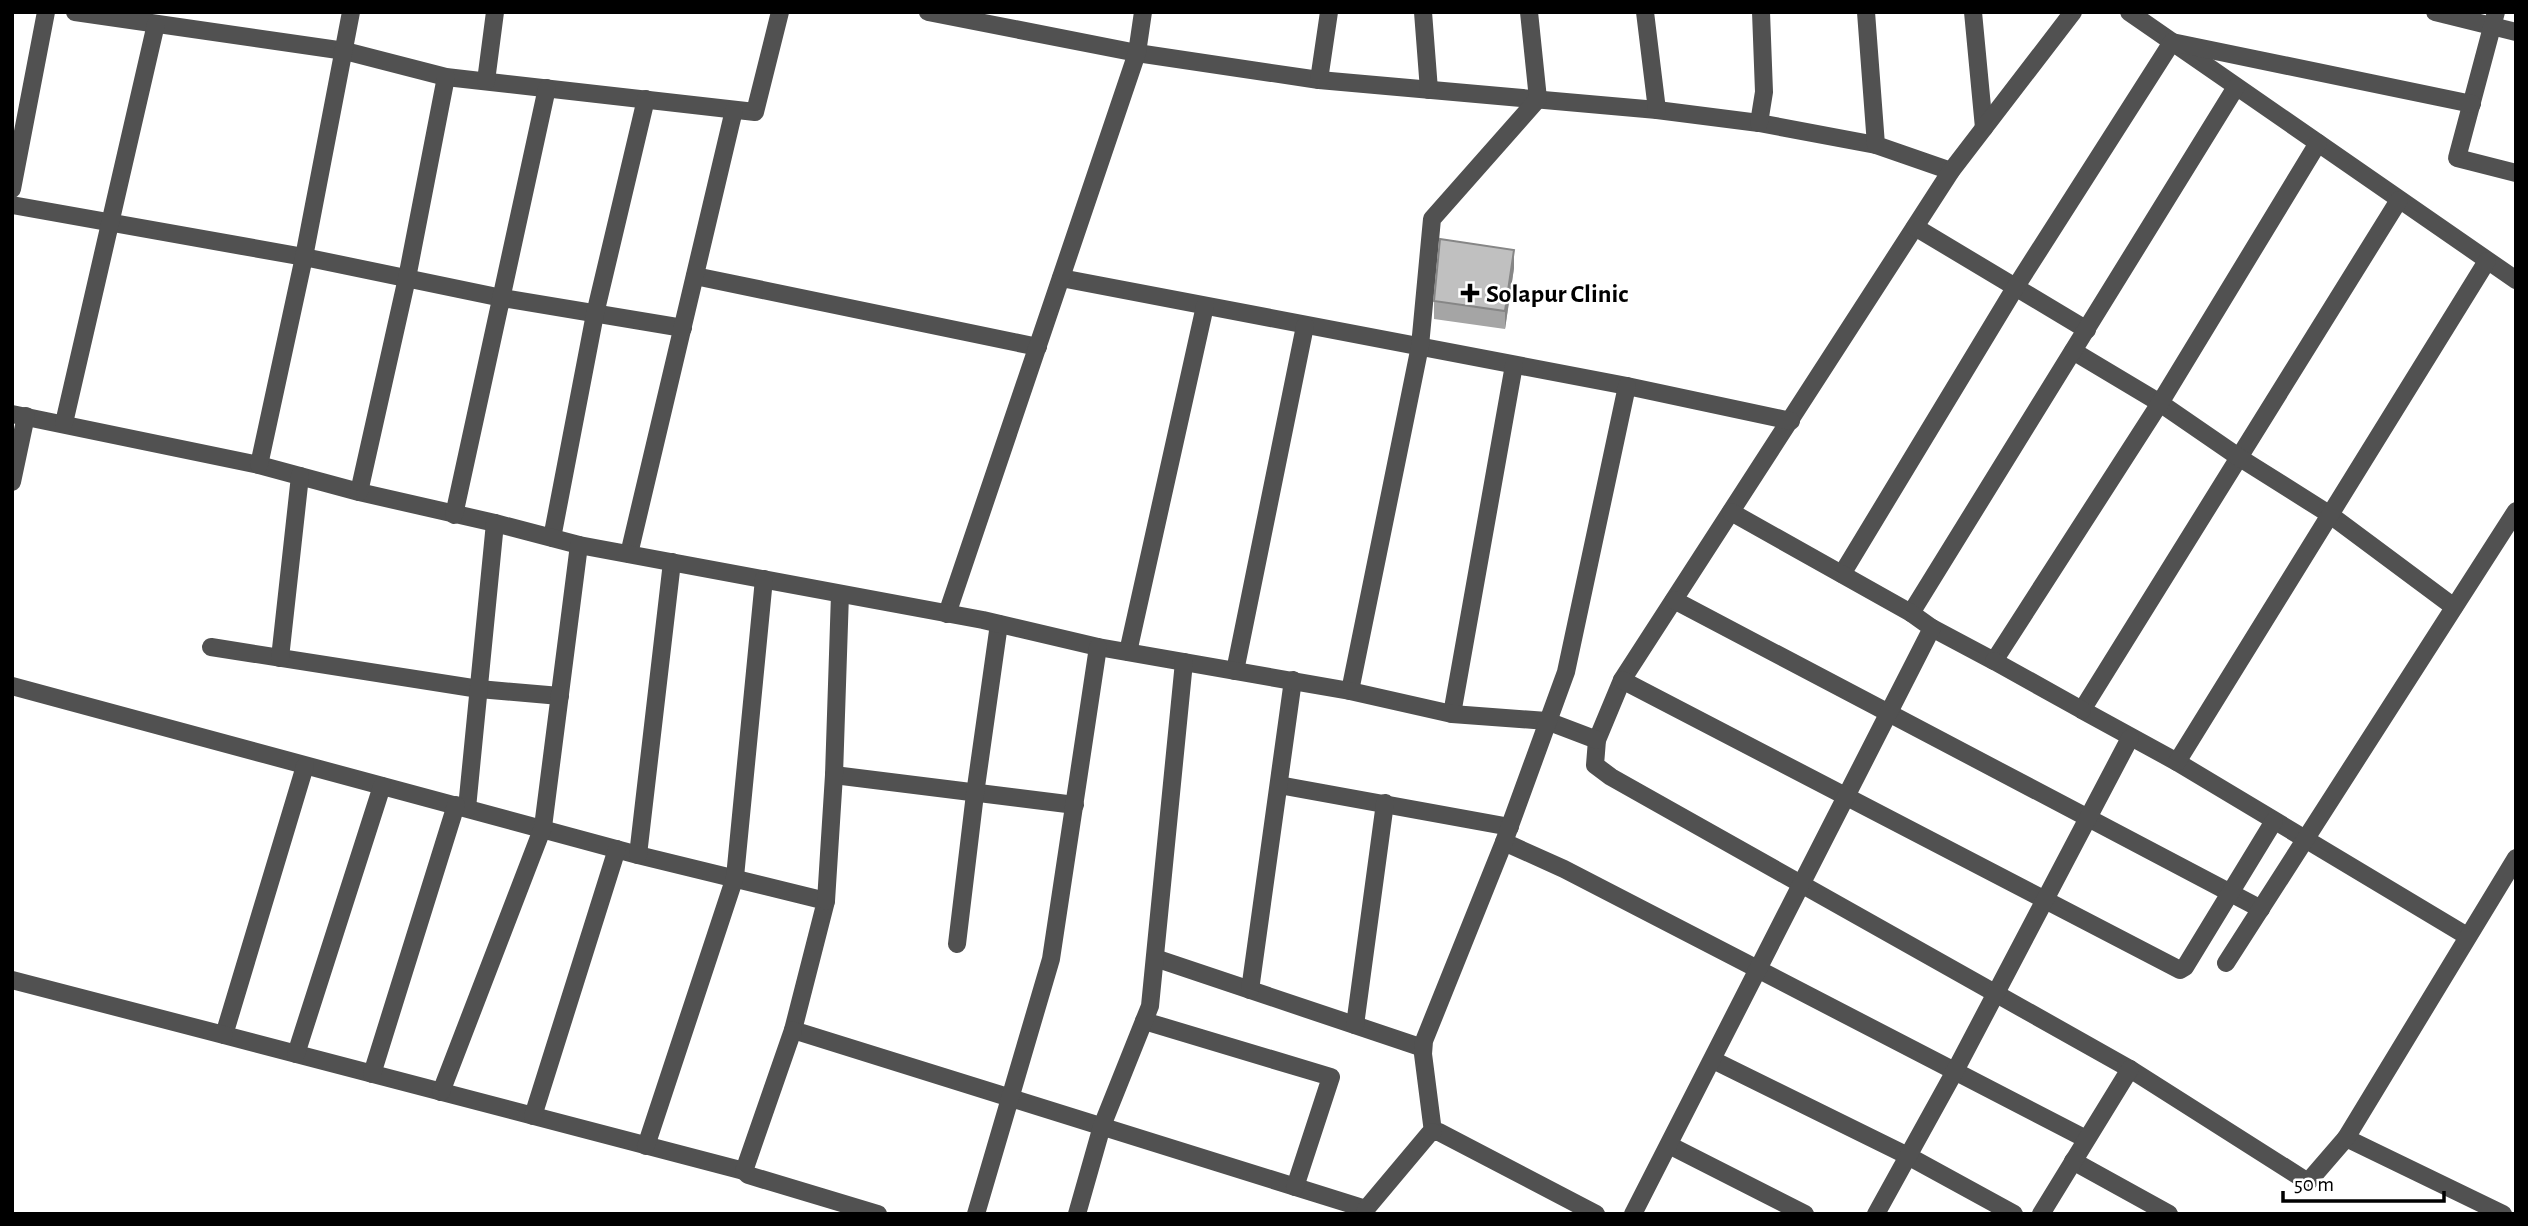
<svg xmlns="http://www.w3.org/2000/svg" width="2528" height="1226" font-family="'Alegreya Sans',sans-serif">
	<style>
		.lines { fill: none; stroke-linecap: round; stroke-linejoin: round }
		.minor { stroke: #515151; stroke-width: 18 }
		.wall { fill: #a5a5a5 }
		.shaded-wall { fill: #868686 }
		.building { fill: #c0c0c0; stroke: #868686; stroke-width: 2 }
		.poi-dot { fill: #000; stroke: #fff; stroke-width: 2.5 }
		.labels { text-anchor: middle; stroke-width: 5; stroke-linejoin: round; paint-order: stroke }
		.poi-label { font-size: 26px; font-weight: bold; fill: #000; stroke: #fff; text-anchor: start }
	</style>
	<rect width="100%" height="100%" fill="#fff"/>
	<g class="lines">
		<g class="minor">
			<path d="M 75,12 L 345,51 L 446,77 L 755,112 L 780,12"/>
			<path d="M 928,12 L 1137,53 L 1319,80 L 1657,110 L 1759,123 L 1876,145"/>
			<path d="M 1423,12 L 1429,90"/>
			<path d="M 1645,12 L 1657,110"/>
			<path d="M 1866,12 L 1876,145 L 1951,171"/>
			<path d="M 1973,12 L 1984,128"/>
			<path d="M 2073,12 L 1951,171 L 1622,680 L 1597,740 L 1595,765 L 1611,777 L 2130,1069 L 2308,1182 L 2346,1138 L 2503,1214"/>
			<path d="M 2129,12 L 2516,280"/>
			<path d="M 2435,12 L 2516,32"/>
			<path d="M 2496,12 L 2457,158 L 2516,173"/>
			<path d="M 1319,80 L 1329,12"/>
			<path d="M 486,81 L 495,12"/>
			<path d="M 1759,123 L 1764,92 L 1761,12"/>
			<path d="M 12,189 L 46,12"/>
			<path d="M 2399,200 L 2082,710 L 2177,762 L 2467,936"/>
			<path d="M 12,205 L 304,257 L 502,298 L 683,328"/>
			<path d="M 1915,227 L 2087,330"/>
			<path d="M 695,276 L 1038,347"/>
			<path d="M 1061,278 L 1627,386 L 1791,421"/>
			<path d="M 2073,351 L 2160,403 L 2240,458 L 2329,514 L 2454,607"/>
			<path d="M 12,414 L 259,465 L 359,492 L 495,523"/>
			<path d="M 64,423 L 156,24"/>
			<path d="M 259,465 L 304,257 L 351,12"/>
			<path d="M 12,482 L 26,416"/>
			<path d="M 359,492 L 407,278 L 446,77"/>
			<path d="M 454,515 L 547,88"/>
			<path d="M 552,538 L 595,314 L 646,99"/>
			<path d="M 629,554 L 734,110"/>
			<path d="M 1842,574 L 2015,288 L 2172,42 L 2472,104"/>
			<path d="M 1674,600 L 2261,909"/>
			<path d="M 1911,613 L 2236,87"/>
			<path d="M 947,614 L 1137,53 L 1143,12"/>
			<path d="M 1932,628 L 1994,661 L 2160,403 L 2318,143"/>
			<path d="M 211,647 L 479,689 L 560,696"/>
			<path d="M 1128,652 L 1205,306"/>
			<path d="M 280,658 L 300,476"/>
			<path d="M 1994,661 L 2082,710"/>
			<path d="M 1235,671 L 1305,326"/>
			<path d="M 1622,680 L 2180,970 L 2185,967 L 2274,821"/>
			<path d="M 12,686 L 638,855 L 826,901 L 793,1030 L 1366,1209"/>
			<path d="M 1350,691 L 1420,346 L 1432,219 L 1538,99 L 1529,12"/>
			<path d="M 1452,714 L 1514,365"/>
			<path d="M 2177,762 L 2487,261"/>
			<path d="M 305,766 L 224,1035 L 744,1171"/>
			<path d="M 834,775 L 1075,805"/>
			<path d="M 1279,785 L 1510,827"/>
			<path d="M 467,808 L 495,523 L 579,545"/>
			<path d="M 1504,842 L 1564,869 L 2086,1139"/>
			<path d="M 638,855 L 672,562"/>
			<path d="M 826,901 L 834,775 L 840,594"/>
			<path d="M 957,944 L 975,794 L 999,624"/>
			<path d="M 1155,958 L 1423,1048"/>
			<path d="M 2226,963 L 2516,511"/>
			<path d="M 12,980 L 224,1035"/>
			<path d="M 1250,990 L 1293,680"/>
			<path d="M 1144,1021 L 1331,1077 L 1295,1187"/>
			<path d="M 1355,1025 L 1385,803"/>
			<path d="M 793,1030 L 744,1171 L 748,1175 L 878,1214"/>
			<path d="M 296,1054 L 382,786"/>
			<path d="M 1713,1060 L 1908,1156 L 2014,1214"/>
			<path d="M 372,1074 L 456,805"/>
			<path d="M 441,1092 L 543,827 L 579,545 L 983,620 L 1098,647 L 1350,691 L 1452,714 L 1547,721 L 1597,740"/>
			<path d="M 533,1116 L 617,849"/>
			<path d="M 1433,1132 L 1423,1054 L 1424,1041 L 1504,842 L 1566,672 L 1627,386"/>
			<path d="M 1433,1132 L 1439,1132 L 1596,1214"/>
			<path d="M 2346,1138 L 2516,858"/>
			<path d="M 1669,1145 L 1805,1214"/>
			<path d="M 646,1146 L 735,877 L 764,579"/>
			<path d="M 2073,1161 L 2169,1214"/>
			<path d="M 976,1214 L 1051,959 L 1098,647"/>
			<path d="M 1077,1214 L 1102,1126 L 1150,1006 L 1184,662"/>
			<path d="M 1365,1214 L 1366,1209 L 1429,1134 L 1433,1132"/>
			<path d="M 1633,1214 L 1932,628 L 1911,613 L 1731,512"/>
			<path d="M 1876,1214 L 1955,1071 L 2130,738"/>
			<path d="M 2041,1214 L 2130,1069"/>
		</g>
	</g>
	<path class="wall" d="M 1514,268 L 1505,329 L 1434,319 L 1434,301 Z"/>
	<path class="shaded-wall" d="M 1514,250 L 1514,268 L 1505,329 L 1505,311 Z"/>
	<path class="building" d="M 1440,239 L 1514,250 L 1505,311 L 1434,301 Z"/>
	<path class="poi-dot" d="M1466.5 282.5h7v7h7v7h-7v7h-7v-7h-7v-7h7z"/>
	<g class="labels">
		<g class="poi-label">
			<text x="1486" y="302">Solapur Clinic</text>
		</g>
	</g>
	<rect width="2528" height="1226" fill="none" stroke="#000000" stroke-width="28"/>
	<path d="M2283 1191v10h161v-10" fill="none" stroke="#000000" stroke-width="3.5"/>
	<text x="2294" y="1191" font-size="21" fill="#000000" stroke="#ffffff" stroke-width="5" paint-order="stroke">50 m</text>
</svg>
